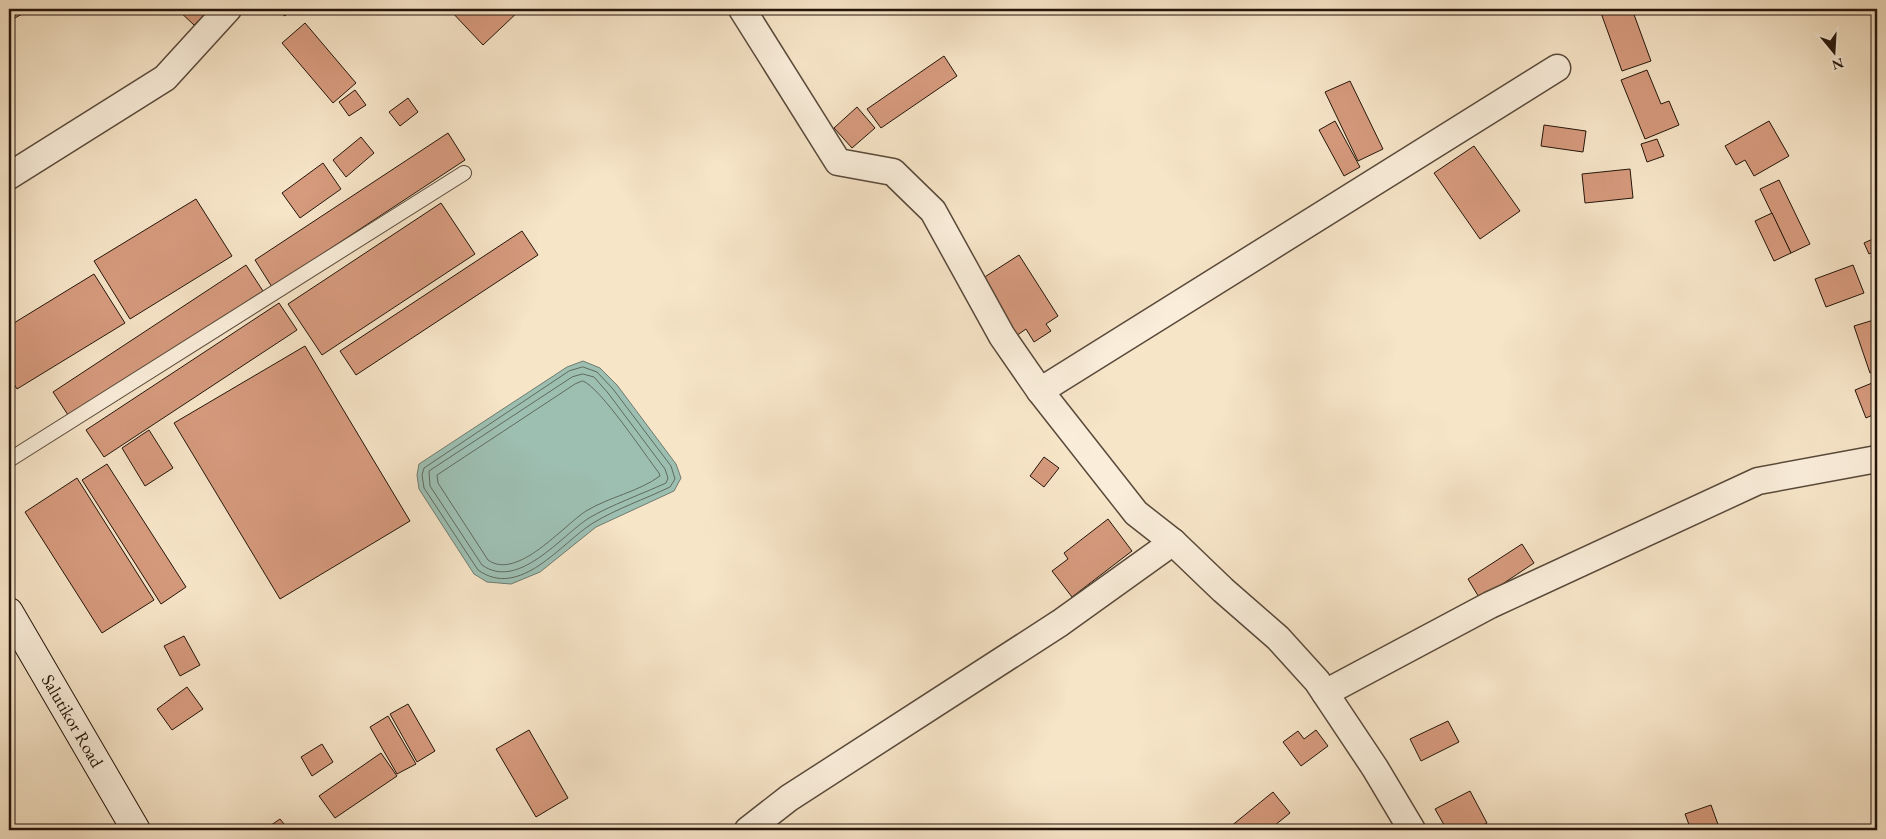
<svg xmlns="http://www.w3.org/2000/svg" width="1886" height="839" font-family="'EB Garamond',serif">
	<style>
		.water { fill: #9dbfb2; stroke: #6d7b6f }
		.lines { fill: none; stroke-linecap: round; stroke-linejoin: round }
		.shore { stroke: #606a5e; stroke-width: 1 }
		.building { fill: #d69a7d; stroke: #24150a }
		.service-casing { stroke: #59493a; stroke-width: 16 }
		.minor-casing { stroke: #59493a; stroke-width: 29 }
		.secondary-casing { stroke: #24150a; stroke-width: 30 }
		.service { stroke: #faeedb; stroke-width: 14 }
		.minor { stroke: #faeedb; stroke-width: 26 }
		.secondary { stroke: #faeedb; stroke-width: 28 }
		.labels { text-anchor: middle; stroke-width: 5; stroke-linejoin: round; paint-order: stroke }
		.street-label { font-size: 18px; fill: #24150a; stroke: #faeedb }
	</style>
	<rect width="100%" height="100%" fill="#f7e5c8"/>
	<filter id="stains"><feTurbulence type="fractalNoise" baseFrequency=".004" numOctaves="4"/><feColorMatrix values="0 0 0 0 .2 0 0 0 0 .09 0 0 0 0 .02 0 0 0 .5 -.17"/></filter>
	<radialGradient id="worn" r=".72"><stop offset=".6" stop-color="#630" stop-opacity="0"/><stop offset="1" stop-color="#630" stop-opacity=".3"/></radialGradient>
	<path class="water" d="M 583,361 L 600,368 L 617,385 L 676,464 L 681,478 L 674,491 L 596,527 L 540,572 L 511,584 L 487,582 L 474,574 L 419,489 L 417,475 L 419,464 L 567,367 Z"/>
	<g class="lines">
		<g class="shore">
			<path d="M 583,367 L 597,372 L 613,389 L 671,466 L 675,479 L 670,487 C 645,499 616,509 593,523 C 561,543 520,600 478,570 L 424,488 L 422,475 L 424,468 L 569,371 Z"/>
			<path d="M 583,374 L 594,377 L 608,393 L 665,469 L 668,478 L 666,483 C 642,494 611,505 589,518 C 561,536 518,591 482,565 L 430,486 L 429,471 L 572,377 Z"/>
			<path d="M 583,381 C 600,387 645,455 659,473 L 660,476 C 638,492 609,497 586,511 C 563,526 517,581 488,560 L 438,483 L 437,475 L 575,384 Z"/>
		</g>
	</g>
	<g class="building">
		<path d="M 9,9 L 31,9 L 15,18 Z"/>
		<path d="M 177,9 L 210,9 L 194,25 Z"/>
		<path d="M 275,9 L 291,9 L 285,16 Z"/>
		<path d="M 400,9 L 413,9 L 406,15 Z"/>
		<path d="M 449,9 L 521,9 L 483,45 Z"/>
		<path d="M 1614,9 L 1632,9 L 1651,61 L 1622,71 L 1601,13 Z"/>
		<path d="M 305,23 L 356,83 L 333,103 L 282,43 Z"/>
		<path d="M 944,56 L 957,76 L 881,128 L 867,109 Z"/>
		<path d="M 1647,70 L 1661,104 L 1669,101 L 1679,125 L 1645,139 L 1621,80 Z"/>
		<path d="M 1350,81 L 1383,149 L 1358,161 L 1325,92 Z"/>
		<path d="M 355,90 L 366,105 L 349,116 L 339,102 Z"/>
		<path d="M 408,98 L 418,112 L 400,126 L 389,112 Z"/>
		<path d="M 857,107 L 875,128 L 852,148 L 834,128 Z"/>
		<path d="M 1335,121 L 1360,167 L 1344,176 L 1319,130 Z"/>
		<path d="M 1769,121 L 1789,156 L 1754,176 L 1745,160 L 1736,165 L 1725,146 Z"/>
		<path d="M 1544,125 L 1586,131 L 1583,152 L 1541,146 Z"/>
		<path d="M 1877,125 L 1877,137 L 1872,129 Z"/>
		<path d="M 448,133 L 465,160 L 272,287 L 255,260 Z"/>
		<path d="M 361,137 L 374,153 L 346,177 L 333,160 Z"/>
		<path d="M 1657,139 L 1664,156 L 1647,162 L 1641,144 Z"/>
		<path d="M 1474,146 L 1520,211 L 1480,239 L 1434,173 Z"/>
		<path d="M 323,163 L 341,189 L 300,218 L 282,193 Z"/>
		<path d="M 1630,169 L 1633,198 L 1585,203 L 1582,174 Z"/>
		<path d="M 1779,180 L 1810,244 L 1791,253 L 1760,189 Z"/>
		<path d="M 196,199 L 232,256 L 130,319 L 94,261 Z"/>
		<path d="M 441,203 L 475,254 L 322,355 L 288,304 Z"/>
		<path d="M 1772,213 L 1791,253 L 1774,261 L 1755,221 Z"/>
		<path d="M 522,231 L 538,255 L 356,375 L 340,351 Z"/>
		<path d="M 1877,237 L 1877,250 L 1869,254 L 1864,243 Z"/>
		<path d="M 1877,253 L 1877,271 L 1871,256 Z"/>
		<path d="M 1019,255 L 1058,316 L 1046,324 L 1051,331 L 1034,342 L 1026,329 L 1016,336 L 980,280 Z"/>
		<path d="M 246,265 L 263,291 L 70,418 L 53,392 Z"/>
		<path d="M 1853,265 L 1864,293 L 1826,307 L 1815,279 Z"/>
		<path d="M 94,274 L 125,323 L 17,389 L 9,376 L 9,326 Z"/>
		<path d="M 279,303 L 297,330 L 104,457 L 86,430 Z"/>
		<path d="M 1877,319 L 1877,370 L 1870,373 L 1854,326 Z"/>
		<path d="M 305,346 L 410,521 L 280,599 L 174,423 Z"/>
		<path d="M 1877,381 L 1877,413 L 1866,418 L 1855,390 Z"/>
		<path d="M 149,430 L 173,468 L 145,486 L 122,448 Z"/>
		<path d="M 1044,457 L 1059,468 L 1044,487 L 1030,476 Z"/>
		<path d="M 107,464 L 186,587 L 161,604 L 82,480 Z"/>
		<path d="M 77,478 L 154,600 L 102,633 L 25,512 Z"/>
		<path d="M 1108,519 L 1132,551 L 1072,597 L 1052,571 L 1068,559 L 1064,553 Z"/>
		<path d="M 1522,544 L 1534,563 L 1480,599 L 1468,579 Z"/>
		<path d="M 184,636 L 200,665 L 180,676 L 164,646 Z"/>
		<path d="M 187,687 L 203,709 L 172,730 L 157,709 Z"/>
		<path d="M 408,704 L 435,751 L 417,762 L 390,714 Z"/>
		<path d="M 388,716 L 416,764 L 397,774 L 370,727 Z"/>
		<path d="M 1448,721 L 1459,742 L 1421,761 L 1410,739 Z"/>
		<path d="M 529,730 L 568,798 L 536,817 L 496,749 Z"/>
		<path d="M 1316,730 L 1328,746 L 1301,766 L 1283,742 L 1298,731 L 1304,739 Z"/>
		<path d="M 322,744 L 333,762 L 312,776 L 301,757 Z"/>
		<path d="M 381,753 L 397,776 L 335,818 L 319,796 Z"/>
		<path d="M 1470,791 L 1487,823 L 1473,830 L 1447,830 L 1435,809 Z"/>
		<path d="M 1273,792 L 1290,813 L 1269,830 L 1232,830 L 1230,827 Z"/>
		<path d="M 1711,805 L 1720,830 L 1691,830 L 1685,814 Z"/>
		<path d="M 280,819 L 289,830 L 264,830 Z"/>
	</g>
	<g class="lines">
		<defs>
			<path id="service" d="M 9,460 L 464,173"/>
			<g id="minor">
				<path d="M 742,9 L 838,162 L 893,172 L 933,211 L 1002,336 L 1040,391 L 1136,513 L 1173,542 L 1060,623 L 789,798 L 748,830"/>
				<path d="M 9,176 L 165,78 L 228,9"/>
				<path d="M 1040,391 L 1557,68"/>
				<path d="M 1173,542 L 1223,590 L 1278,638 L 1317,681 L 1375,768 L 1412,830"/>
				<path d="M 1325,693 L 1490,605 L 1758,481 L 1877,459"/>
			</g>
			<g id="secondary">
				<path id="s1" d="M 9,612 L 136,830"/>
			</g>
		</defs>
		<use href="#service" class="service-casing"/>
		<use href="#minor" class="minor-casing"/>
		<use href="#secondary" class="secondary-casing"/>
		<use href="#service" class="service"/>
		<use href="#minor" class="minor"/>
		<use href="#secondary" class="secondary"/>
	</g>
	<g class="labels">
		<g class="street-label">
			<text dy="6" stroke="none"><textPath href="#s1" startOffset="126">Salutikor Road</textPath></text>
		</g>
	</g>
	<rect width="1886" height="839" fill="none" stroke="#f7e5c8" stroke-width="30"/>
	<rect x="10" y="10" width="1866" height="819" fill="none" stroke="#24150a" stroke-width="2.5"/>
	<rect x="15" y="15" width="1856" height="809" fill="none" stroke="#24150a"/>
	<g transform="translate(1834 52) rotate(162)" stroke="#faeedb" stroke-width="4" paint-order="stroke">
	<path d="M0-4L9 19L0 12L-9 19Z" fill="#24150a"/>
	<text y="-8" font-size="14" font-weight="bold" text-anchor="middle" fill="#24150a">N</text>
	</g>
	<rect width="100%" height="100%" filter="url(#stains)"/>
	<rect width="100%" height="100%" fill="url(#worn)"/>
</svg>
